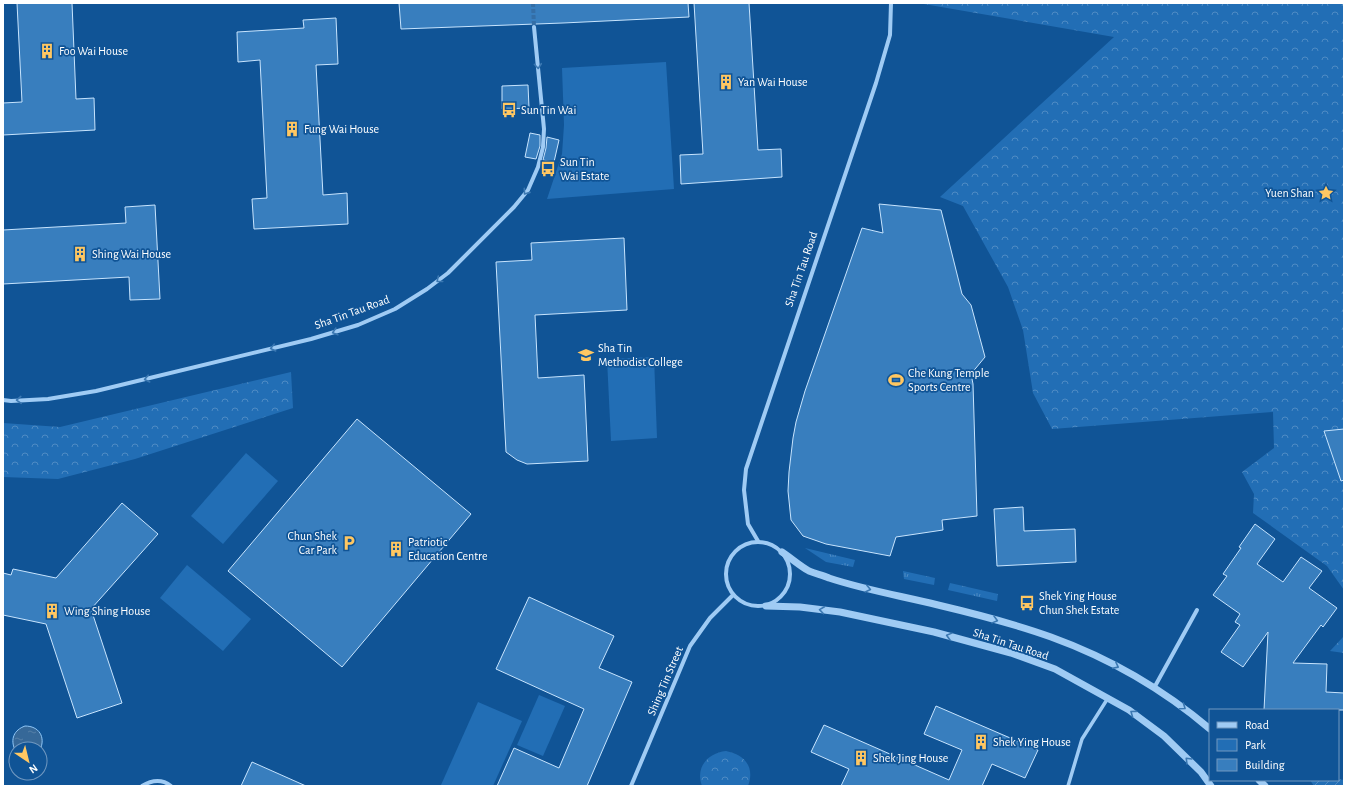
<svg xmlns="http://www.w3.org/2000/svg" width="1347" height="789" font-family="'Alegreya Sans',sans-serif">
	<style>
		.grass { fill: url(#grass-tufts) }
		.forest { fill: url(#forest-crowns) }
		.park { fill: #226eb5 }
		.garden { fill: url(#garden-furrows) }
		.water { fill: url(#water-ripples); stroke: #90c7f7 }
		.building { fill: #387ebe; stroke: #c7e4fe }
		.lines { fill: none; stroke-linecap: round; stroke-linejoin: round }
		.minor-tunnel { stroke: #346ea6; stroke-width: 4; stroke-dasharray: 4 2; stroke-linecap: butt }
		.pedestrian { stroke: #9fcbf4; stroke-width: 3.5 }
		.minor { stroke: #9fcbf4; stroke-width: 4 }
		.tertiary { stroke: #9fcbf4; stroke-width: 7 }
		.oneway { stroke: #3b78b2 }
		.labels { text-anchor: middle; stroke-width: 3.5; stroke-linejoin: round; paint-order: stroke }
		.poi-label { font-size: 12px; fill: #fff; stroke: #105496; text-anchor: start }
		.street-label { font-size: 12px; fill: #fff; stroke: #105496 }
	</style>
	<defs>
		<pattern id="grass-tufts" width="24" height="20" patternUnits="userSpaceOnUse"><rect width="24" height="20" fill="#226eb5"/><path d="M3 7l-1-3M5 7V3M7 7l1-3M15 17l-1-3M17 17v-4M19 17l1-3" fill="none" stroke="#4e8bc4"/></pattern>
		<pattern id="forest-crowns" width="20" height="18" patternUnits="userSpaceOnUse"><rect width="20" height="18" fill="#226eb5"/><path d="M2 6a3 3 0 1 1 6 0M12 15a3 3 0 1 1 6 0" fill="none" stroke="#4e8bc4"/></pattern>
		<pattern id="garden-furrows" width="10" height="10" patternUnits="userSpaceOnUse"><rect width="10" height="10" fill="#226eb5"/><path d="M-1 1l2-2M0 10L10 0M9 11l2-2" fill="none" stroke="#4e8bc4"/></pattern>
		<pattern id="water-ripples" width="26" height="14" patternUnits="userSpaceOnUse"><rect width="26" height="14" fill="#366898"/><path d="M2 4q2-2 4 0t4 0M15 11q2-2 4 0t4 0" fill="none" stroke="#547fa7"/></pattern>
	</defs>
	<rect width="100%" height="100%" fill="#105496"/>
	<g class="grass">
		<path d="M 805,548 L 855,560 L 853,567 L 826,562 Z"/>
		<path d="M 903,571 L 935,578 L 934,585 L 904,579 Z"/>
		<path d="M 950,583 L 998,594 L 997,601 L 948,590 Z"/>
	</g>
	<g class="forest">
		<path d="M 918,3 L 1344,3 L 1344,590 L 1327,566 L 1253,513 L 1254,494 L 1242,472 L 1274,448 L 1273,412 L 1052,429 L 1033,393 L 1023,330 L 1008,287 L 963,206 L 940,197 L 1114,37 Z"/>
		<path d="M 291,372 L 293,408 L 135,459 L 58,479 L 3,477 L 3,423 L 60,427 Z"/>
		<path d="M 1344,636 L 1344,653 L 1330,651 Z"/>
		<path d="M 726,751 C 745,755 755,767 748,786 L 702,786 C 695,767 708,753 726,751 Z"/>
	</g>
	<g class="park">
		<path d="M 666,62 L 674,189 L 547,199 L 562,154 L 564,125 L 562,68 Z"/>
		<path d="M 654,357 L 657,438 L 611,441 L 607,359 Z"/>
		<path d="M 246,453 L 278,481 L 223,544 L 191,516 Z"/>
		<path d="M 187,565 L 251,619 L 223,651 L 160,598 Z"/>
		<path d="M 539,695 L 565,706 L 543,756 L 517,745 Z"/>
		<path d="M 478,702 L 522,721 L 493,786 L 444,786 L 441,785 Z"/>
	</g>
	<path class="garden" d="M 1338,779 L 1344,780 L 1344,786 L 1314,786 L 1310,780 L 1338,780 Z"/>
	<path class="water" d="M 25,726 C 39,726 46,737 40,750 L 16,749 L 15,750 C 10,739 14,730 25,726 Z"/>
	<g class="building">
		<path d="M 17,3 L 72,3 L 76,99 L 94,98 L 95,130 L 3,135 L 3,103 L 22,102 Z"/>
		<path d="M 399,3 L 688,3 L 689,17 L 563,23 L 401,29 Z"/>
		<path d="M 694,3 L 749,3 L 758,150 L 781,149 L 782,177 L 681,184 L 680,155 L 703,154 Z"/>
		<path d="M 336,18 L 338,64 L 316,65 L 323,195 L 347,193 L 348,224 L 254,229 L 252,199 L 267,198 L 260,60 L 238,62 L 237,32 L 304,28 L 303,20 Z"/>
		<path d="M 528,85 L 529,108 L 502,109 L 502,86 Z"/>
		<path d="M 530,133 L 540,135 L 540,146 L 536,159 L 525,157 Z"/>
		<path d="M 547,137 L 559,140 L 554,162 L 543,160 L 546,148 Z"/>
		<path d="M 879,204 L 941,210 L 962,294 L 971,305 L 985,357 L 971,374 L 973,384 L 977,516 L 942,520 L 943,530 L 896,537 L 890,556 L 826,544 L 803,536 L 791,520 L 788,491 L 789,472 L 793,438 L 796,422 L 805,391 L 862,228 L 883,233 Z"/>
		<path d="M 155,205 L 160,299 L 130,300 L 129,277 L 3,284 L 3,230 L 126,223 L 125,207 Z"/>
		<path d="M 624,238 L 627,310 L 535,315 L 538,378 L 584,375 L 588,461 L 527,464 L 517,460 L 506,452 L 496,262 L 532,260 L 531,243 Z"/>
		<path d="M 357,419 L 471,514 L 342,667 L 228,571 Z"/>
		<path d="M 1344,429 L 1344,480 L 1341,481 L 1324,431 Z"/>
		<path d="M 122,503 L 158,534 L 91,609 L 122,703 L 77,718 L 46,624 L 3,615 L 3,573 L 11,575 L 13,569 L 56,578 Z"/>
		<path d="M 1023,507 L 1024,531 L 1075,529 L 1076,562 L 997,566 L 994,509 Z"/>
		<path d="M 1255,524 L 1275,539 L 1257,564 L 1283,582 L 1301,557 L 1322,571 L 1309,588 L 1337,608 L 1323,627 L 1321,625 L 1293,663 L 1327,664 L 1326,692 L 1344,693 L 1344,710 L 1264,710 L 1268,632 L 1243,667 L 1221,652 L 1240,625 L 1235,622 L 1240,614 L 1213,595 L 1227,576 L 1223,574 L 1241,548 L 1239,547 Z"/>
		<path d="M 529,597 L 614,636 L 599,668 L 632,682 L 587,786 L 497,786 L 514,748 L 559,768 L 584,709 L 496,669 Z"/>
		<path d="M 936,706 L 1038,750 L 1025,778 L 992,764 L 982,786 L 841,786 L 849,769 L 811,752 L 824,725 L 949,780 L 962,750 L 924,734 Z"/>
		<path d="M 252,762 L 306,786 L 241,786 Z"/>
	</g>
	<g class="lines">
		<path class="minor-tunnel" d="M 533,3 L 534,27"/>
		<path class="pedestrian" d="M 1068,786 L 1082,739 L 1108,698"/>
		<g class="minor">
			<path d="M 3,400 L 11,401 L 48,399 L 96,391 L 311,339 L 358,325 L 395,309 L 427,289 L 448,273 L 514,207 L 528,190 L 538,167 L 543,147 L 544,129 L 534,27"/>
			<path d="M 758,541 L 748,524 L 744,490 L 746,469 L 876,83 L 890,35 L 891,3"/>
			<circle cx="758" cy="574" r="32"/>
			<path d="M 1154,688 L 1197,610"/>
			<path d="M 142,786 C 152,780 162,779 171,786"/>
			<path d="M 631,786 L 690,646 L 710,618 L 733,595"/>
		</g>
		<g class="tertiary">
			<path d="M 782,552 C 791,558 800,566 809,571 C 816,574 823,575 829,578 C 865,590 902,596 938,605 C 976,614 1015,624 1051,637 C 1109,658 1164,690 1210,729"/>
			<path d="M 766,606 L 800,607 L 840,612 L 934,632 L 1011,653 L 1055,669 L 1129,710 L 1164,736 L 1201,772 L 1211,786"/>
			<path d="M 1259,780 L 1265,786"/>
		</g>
	</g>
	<defs><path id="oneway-chevron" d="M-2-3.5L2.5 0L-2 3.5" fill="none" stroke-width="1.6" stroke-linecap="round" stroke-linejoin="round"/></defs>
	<g class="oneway">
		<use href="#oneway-chevron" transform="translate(538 66) rotate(85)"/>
		<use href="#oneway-chevron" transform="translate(526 192) rotate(125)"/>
		<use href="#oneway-chevron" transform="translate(439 280) rotate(141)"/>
		<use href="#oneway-chevron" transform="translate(335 332) rotate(163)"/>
		<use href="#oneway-chevron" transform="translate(273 348) rotate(167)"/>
		<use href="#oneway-chevron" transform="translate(147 379) rotate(167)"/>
		<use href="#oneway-chevron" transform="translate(19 400) rotate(177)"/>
		<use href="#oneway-chevron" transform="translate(868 589) rotate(13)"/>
		<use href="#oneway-chevron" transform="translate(822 610) rotate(-172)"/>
		<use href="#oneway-chevron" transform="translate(995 620) rotate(15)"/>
		<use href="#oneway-chevron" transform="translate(949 636) rotate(-165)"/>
		<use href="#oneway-chevron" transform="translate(1116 666) rotate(27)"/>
		<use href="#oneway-chevron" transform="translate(1183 707) rotate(35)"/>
		<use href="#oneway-chevron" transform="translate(1133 713) rotate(-144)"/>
		<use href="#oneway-chevron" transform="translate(1188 760) rotate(-135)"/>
	</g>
	<defs>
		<symbol id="building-bare" viewBox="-9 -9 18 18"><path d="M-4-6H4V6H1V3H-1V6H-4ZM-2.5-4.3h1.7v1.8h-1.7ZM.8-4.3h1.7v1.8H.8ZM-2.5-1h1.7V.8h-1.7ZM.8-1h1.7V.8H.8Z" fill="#ffc762" stroke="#105496" stroke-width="2.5" paint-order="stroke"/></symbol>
		<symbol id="bus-bare" viewBox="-9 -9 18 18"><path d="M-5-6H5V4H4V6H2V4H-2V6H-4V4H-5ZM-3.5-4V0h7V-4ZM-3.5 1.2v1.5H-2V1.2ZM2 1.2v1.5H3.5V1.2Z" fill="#ffc762" stroke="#105496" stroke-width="2.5" paint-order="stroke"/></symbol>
		<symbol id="sight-bare" viewBox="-9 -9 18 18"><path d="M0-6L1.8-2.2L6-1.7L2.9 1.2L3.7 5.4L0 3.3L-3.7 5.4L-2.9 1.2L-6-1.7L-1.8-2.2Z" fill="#ffc762" stroke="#105496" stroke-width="2.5" paint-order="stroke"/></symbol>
		<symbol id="school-bare" viewBox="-9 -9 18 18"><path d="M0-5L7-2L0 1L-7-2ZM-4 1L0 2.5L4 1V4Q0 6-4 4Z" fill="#ffc762" stroke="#105496" stroke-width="2.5" paint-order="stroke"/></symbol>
		<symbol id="stadium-bare" viewBox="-9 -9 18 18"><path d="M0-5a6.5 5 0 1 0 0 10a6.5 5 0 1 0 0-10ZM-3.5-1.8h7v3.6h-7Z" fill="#ffc762" stroke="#105496" stroke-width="2.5" paint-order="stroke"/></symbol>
		<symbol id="parking-bare" viewBox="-9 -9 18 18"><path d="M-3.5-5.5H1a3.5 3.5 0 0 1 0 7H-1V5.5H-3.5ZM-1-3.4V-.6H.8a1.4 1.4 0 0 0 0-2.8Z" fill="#ffc762" stroke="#105496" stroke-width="2.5" paint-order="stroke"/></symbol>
	</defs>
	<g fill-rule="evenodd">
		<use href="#building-bare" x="36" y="40" width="22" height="22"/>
		<use href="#building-bare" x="715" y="71" width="22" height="22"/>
		<use href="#bus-bare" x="498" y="99" width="22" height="22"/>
		<use href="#building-bare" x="281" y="118" width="22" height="22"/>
		<use href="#bus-bare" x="537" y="158" width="22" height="22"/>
		<use href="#sight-bare" x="1315" y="182" width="22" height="22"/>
		<use href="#building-bare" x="69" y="243" width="22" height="22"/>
		<use href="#school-bare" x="575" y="344" width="22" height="22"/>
		<use href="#stadium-bare" x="885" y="369" width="22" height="22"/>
		<use href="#parking-bare" x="338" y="532" width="22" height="22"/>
		<use href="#building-bare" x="385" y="538" width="22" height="22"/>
		<use href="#bus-bare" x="1016" y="592" width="22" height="22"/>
		<use href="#building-bare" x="41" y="600" width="22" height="22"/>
		<use href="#building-bare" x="970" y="731" width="22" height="22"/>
		<use href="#building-bare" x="850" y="747" width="22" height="22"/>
	</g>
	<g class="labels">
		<g class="poi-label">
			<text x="59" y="55">Foo Wai House</text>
			<text x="738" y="86">Yan Wai House</text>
			<text x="521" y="114">Sun Tin Wai</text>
			<text x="304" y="133">Fung Wai House</text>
			<text x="560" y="166">Sun Tin<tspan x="560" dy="14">Wai Estate</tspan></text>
			<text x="1314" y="197" text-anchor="end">Yuen Shan</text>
			<text x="92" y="258">Shing Wai House</text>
			<text x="598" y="352">Sha Tin<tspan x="598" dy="14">Methodist College</tspan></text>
			<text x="908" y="377">Che Kung Temple<tspan x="908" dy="14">Sports Centre</tspan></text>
			<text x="337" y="540" text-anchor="end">Chun Shek<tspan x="337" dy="14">Car Park</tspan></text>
			<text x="408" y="546">Patriotic<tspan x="408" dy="14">Education Centre</tspan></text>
			<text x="1039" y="600">Shek Ying House<tspan x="1039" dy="14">Chun Shek Estate</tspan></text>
			<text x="64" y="615">Wing Shing House</text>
			<text x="993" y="746">Shek Ying House</text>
			<text x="873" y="762">Shek Jing House</text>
		</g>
		<g class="street-label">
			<text transform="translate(801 269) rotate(-71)" y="4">Sha Tin Tau Road</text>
			<text transform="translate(352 312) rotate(-20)" y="4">Sha Tin Tau Road</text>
			<text transform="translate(1011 644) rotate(18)" y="4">Sha Tin Tau Road</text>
			<text transform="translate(665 681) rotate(-67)" y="4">Shing Tin Street</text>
		</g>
	</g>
	<rect width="1347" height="789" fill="none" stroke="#ffffff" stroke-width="8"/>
	<rect x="1209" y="709" width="130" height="72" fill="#105496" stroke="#7098c0"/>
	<rect x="1217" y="722" width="20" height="6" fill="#9fcbf4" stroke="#7098c0"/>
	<text x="1245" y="729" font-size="12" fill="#ffffff">Road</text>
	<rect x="1217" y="739" width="20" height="12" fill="#226eb5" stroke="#7098c0"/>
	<text x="1245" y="749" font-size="12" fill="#ffffff">Park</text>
	<rect x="1217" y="759" width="20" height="12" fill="#387ebe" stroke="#7098c0"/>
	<text x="1245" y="769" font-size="12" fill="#ffffff">Building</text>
	<g transform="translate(28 761) rotate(145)"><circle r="19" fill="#105496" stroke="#7098c0"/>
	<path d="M0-3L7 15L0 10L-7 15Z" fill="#ffc762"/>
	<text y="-6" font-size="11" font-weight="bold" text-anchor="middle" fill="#ffffff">N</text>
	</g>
</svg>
